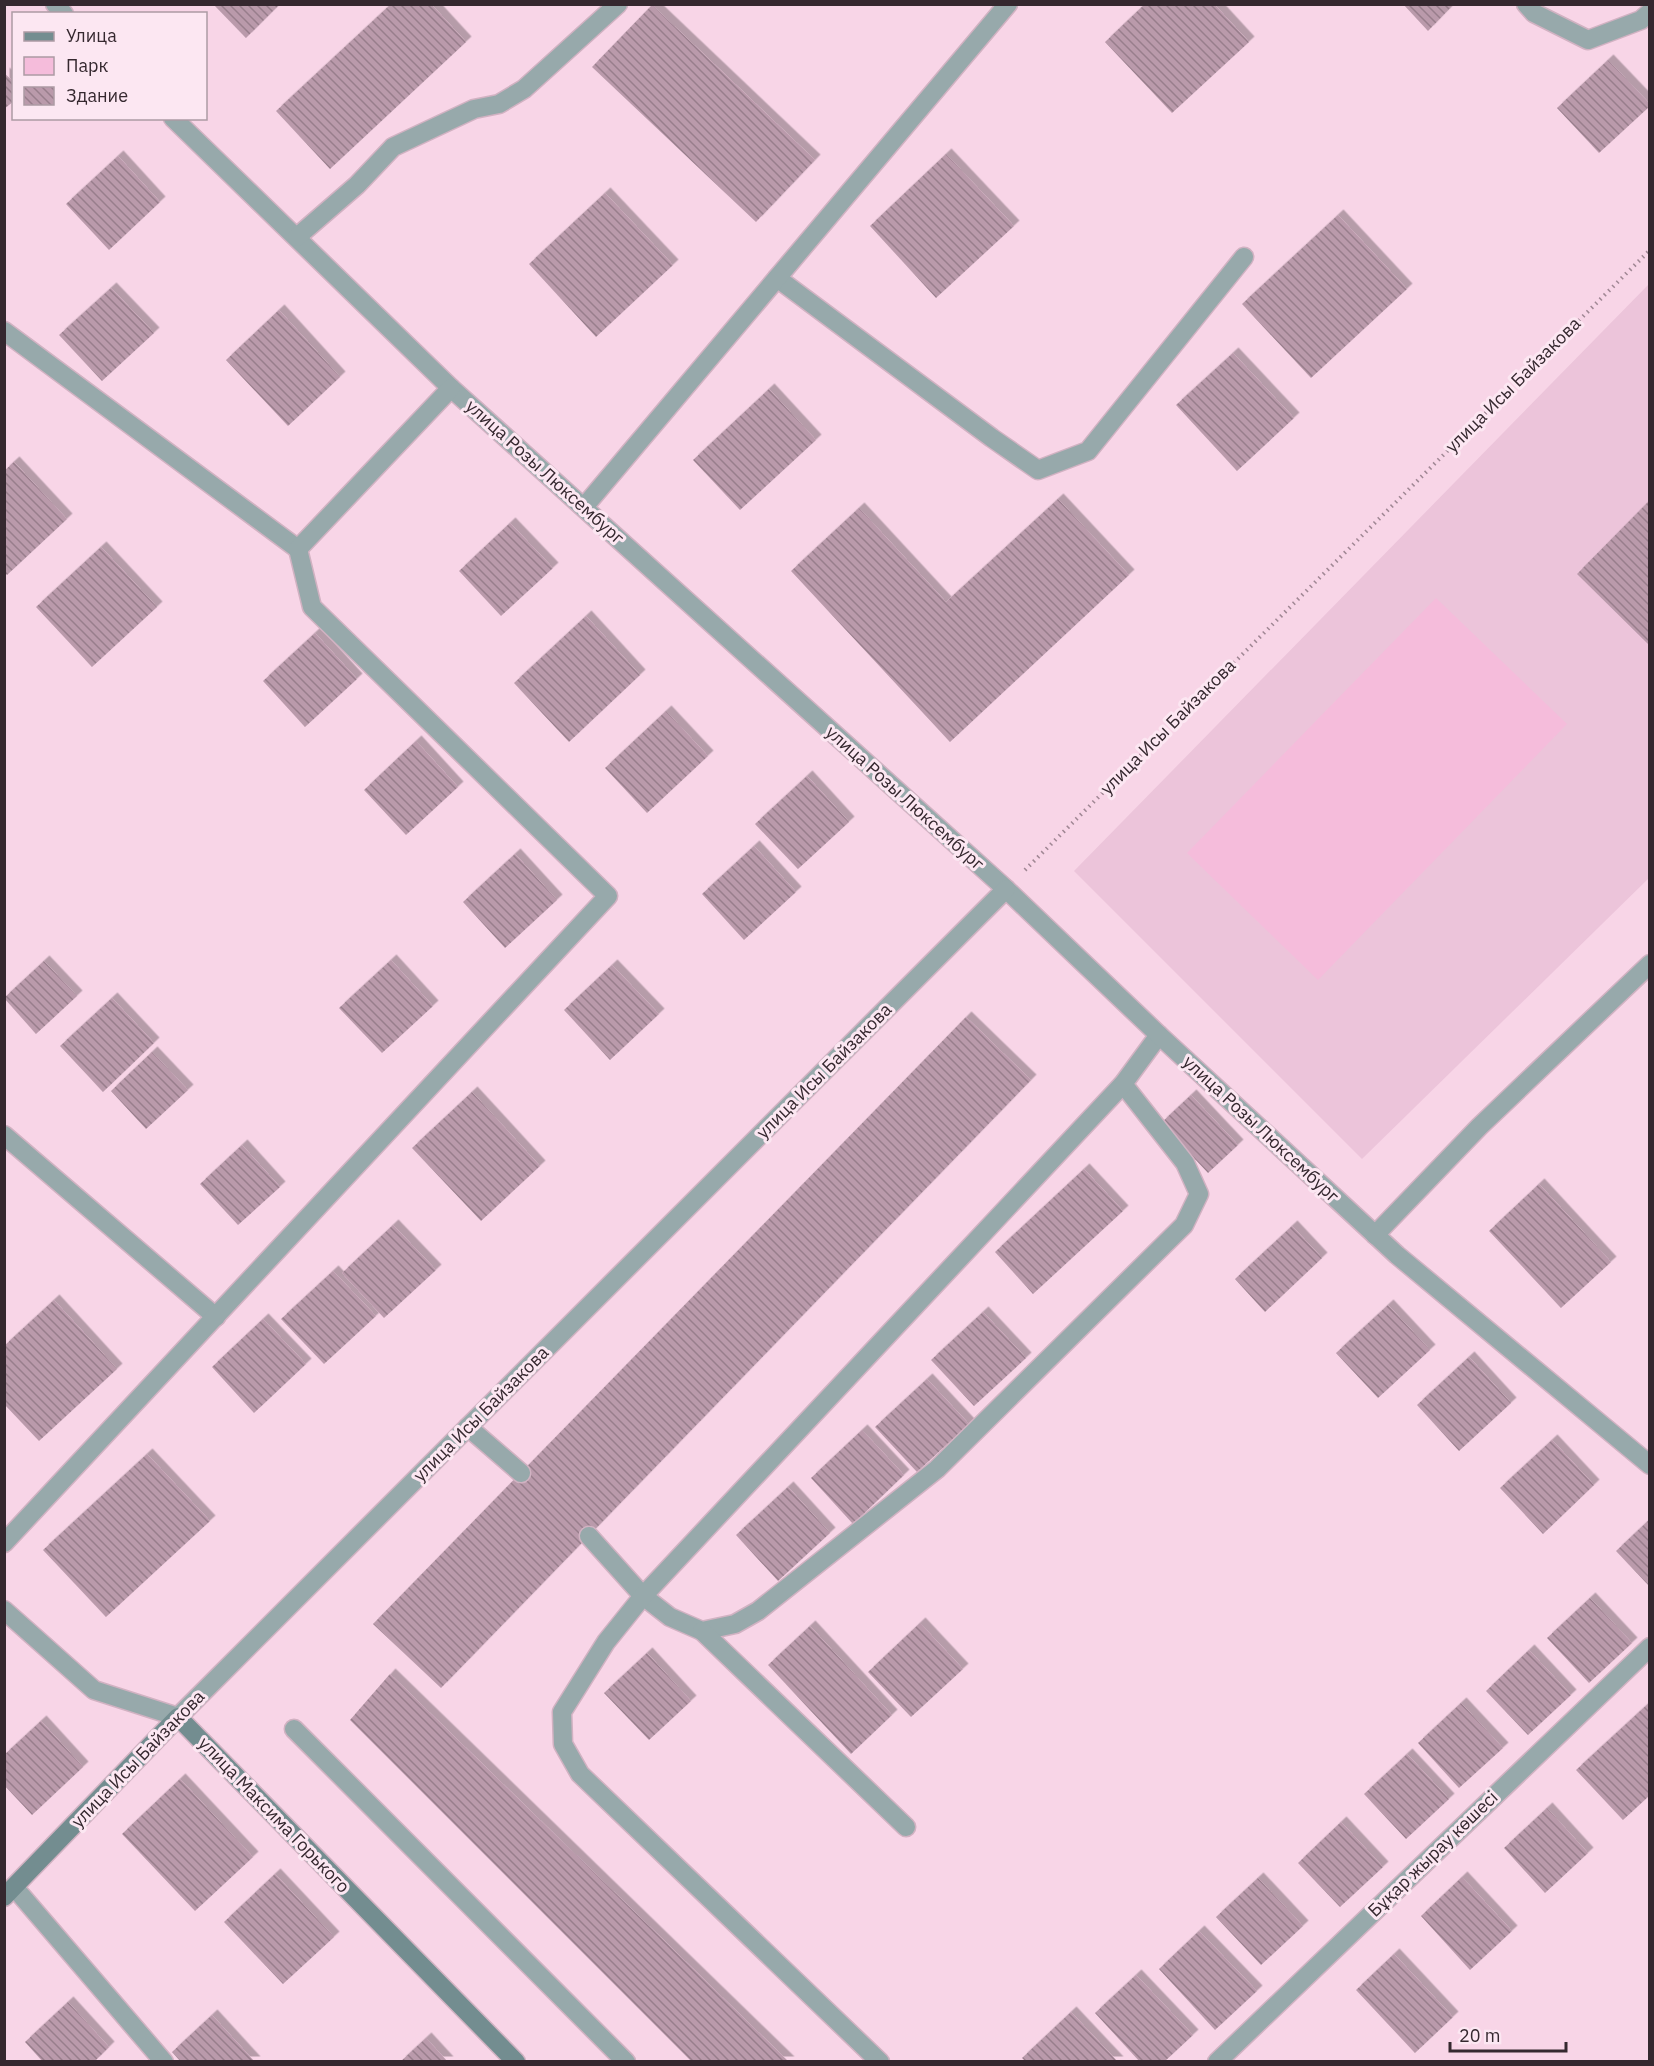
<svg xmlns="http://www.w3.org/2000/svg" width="1654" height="2066" font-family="'IBM Plex Sans',sans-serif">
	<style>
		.built { fill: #ecc4da }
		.green { fill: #f5bcdb }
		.building { fill: url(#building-back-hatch); filter: url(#shadow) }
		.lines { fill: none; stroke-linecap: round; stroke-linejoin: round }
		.lane-casing { stroke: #d1b2c2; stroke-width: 21 }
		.street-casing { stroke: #d1b2c2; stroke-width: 21 }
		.secondary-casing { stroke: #d1b2c2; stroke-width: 21 }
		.path { stroke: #a08794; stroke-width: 4; stroke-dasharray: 1.5 4.5; stroke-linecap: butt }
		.lane { stroke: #97a9ab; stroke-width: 18 }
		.street { stroke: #97a9ab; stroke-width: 18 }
		.secondary { stroke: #738d90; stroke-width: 18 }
		.labels { text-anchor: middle; stroke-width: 6; stroke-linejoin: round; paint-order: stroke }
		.street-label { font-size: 18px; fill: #35282f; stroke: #fce7f2 }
	</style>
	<defs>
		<pattern id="building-back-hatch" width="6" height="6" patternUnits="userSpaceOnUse" patternTransform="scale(1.5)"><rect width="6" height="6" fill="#ba9aab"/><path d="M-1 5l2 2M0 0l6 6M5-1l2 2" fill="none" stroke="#987e8c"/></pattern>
		<filter id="shadow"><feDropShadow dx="5.5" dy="-5.5" stdDeviation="0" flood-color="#0004"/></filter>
	</defs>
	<rect width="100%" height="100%" fill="#f8d5e7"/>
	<path class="built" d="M 1649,284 L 1649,878 L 1362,1159 L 1074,871 Z"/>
	<path class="green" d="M 1436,598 L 1567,724 L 1318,980 L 1187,853 Z"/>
	<g class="building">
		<path d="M 213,4 L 280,4 L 246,38 Z"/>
		<path d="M 1145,4 L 1214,4 L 1249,42 L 1172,113 L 1105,42 Z"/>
		<path d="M 1403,4 L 1454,4 L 1428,31 Z"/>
		<path d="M 390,5 L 432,5 L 466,42 L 330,169 L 276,111 Z"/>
		<path d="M 652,5 L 815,160 L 756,222 L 592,67 Z"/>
		<path d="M 1608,60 L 1650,104 L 1650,106 L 1599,153 L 1557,108 Z"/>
		<path d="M 4,73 L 14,82 L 14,101 L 4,109 Z"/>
		<path d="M 946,154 L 1014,226 L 936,298 L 870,226 Z"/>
		<path d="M 118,156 L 160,202 L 109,250 L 66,204 Z"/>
		<path d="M 605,193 L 673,265 L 596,337 L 529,264 Z"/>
		<path d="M 1338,215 L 1407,289 L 1311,378 L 1242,304 Z"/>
		<path d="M 111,288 L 154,333 L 102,381 L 59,335 Z"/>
		<path d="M 279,310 L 340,377 L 288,426 L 226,360 Z"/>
		<path d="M 1233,353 L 1294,418 L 1237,471 L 1176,405 Z"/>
		<path d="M 769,389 L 816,440 L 740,510 L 693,460 Z"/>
		<path d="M 14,462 L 67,519 L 7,575 L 4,572 L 4,471 Z"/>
		<path d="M 1058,499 L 1129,575 L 950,742 L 791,571 L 859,508 L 946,602 Z"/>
		<path d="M 1650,500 L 1650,646 L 1577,574 Z"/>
		<path d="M 510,523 L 553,568 L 501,616 L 459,571 Z"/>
		<path d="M 101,547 L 157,607 L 92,667 L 36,607 Z"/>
		<path d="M 586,616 L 640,675 L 569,742 L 514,683 Z"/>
		<path d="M 315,633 L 357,679 L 305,727 L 263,681 Z"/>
		<path d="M 666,711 L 708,756 L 647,813 L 605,768 Z"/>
		<path d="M 416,741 L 458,787 L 406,835 L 364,790 Z"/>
		<path d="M 807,776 L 849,822 L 798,869 L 755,824 Z"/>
		<path d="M 754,846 L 796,892 L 744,940 L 702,894 Z"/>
		<path d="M 515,854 L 557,900 L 505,948 L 463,902 Z"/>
		<path d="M 391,960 L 433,1006 L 382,1053 L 339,1008 Z"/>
		<path d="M 44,961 L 77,996 L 36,1034 L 4,998 Z"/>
		<path d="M 612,965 L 659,1014 L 610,1060 L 564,1010 Z"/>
		<path d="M 112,998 L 154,1043 L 103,1092 L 60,1046 Z"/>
		<path d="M 966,1017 L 1031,1080 L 441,1688 L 373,1624 Z"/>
		<path d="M 152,1052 L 188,1090 L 146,1129 L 111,1091 Z"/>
		<path d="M 472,1092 L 540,1166 L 481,1221 L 412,1148 Z"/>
		<path d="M 1191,1095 L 1238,1145 L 1208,1173 L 1161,1123 Z"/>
		<path d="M 242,1145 L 280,1187 L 238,1225 L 200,1184 Z"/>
		<path d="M 1084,1169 L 1123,1211 L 1033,1294 L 995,1252 Z"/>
		<path d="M 1539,1184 L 1611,1262 L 1561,1308 L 1489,1231 Z"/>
		<path d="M 393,1225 L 436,1270 L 384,1318 L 342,1273 Z"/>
		<path d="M 1292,1226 L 1322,1258 L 1265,1312 L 1235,1279 Z"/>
		<path d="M 333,1271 L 376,1316 L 324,1364 L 281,1319 Z"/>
		<path d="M 54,1300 L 117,1369 L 39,1441 L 4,1404 L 4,1346 Z"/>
		<path d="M 1388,1305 L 1430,1350 L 1378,1398 L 1336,1353 Z"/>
		<path d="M 983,1312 L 1026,1358 L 974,1406 L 931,1360 Z"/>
		<path d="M 263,1319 L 306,1364 L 254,1413 L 212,1367 Z"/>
		<path d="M 1469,1357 L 1511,1403 L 1459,1451 L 1417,1405 Z"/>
		<path d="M 927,1379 L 969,1424 L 917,1472 L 875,1427 Z"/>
		<path d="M 862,1430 L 904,1475 L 853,1524 L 811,1478 Z"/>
		<path d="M 1552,1440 L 1594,1485 L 1543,1534 L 1500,1488 Z"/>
		<path d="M 147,1454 L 210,1521 L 106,1617 L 43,1550 Z"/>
		<path d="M 788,1487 L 830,1533 L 778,1581 L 736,1535 Z"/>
		<path d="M 1650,1519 L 1650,1587 L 1616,1551 Z"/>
		<path d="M 1590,1598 L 1632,1643 L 1589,1683 L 1547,1638 Z"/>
		<path d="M 920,1623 L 963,1669 L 911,1717 L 868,1672 Z"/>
		<path d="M 810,1626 L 892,1715 L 851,1754 L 768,1665 Z"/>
		<path d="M 1529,1650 L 1571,1695 L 1528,1735 L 1486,1691 Z"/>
		<path d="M 647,1653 L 691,1701 L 649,1740 L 604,1693 Z"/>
		<path d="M 390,1674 L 789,2062 L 692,2062 L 350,1720 Z"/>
		<path d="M 1650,1702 L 1650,1795 L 1623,1820 L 1576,1770 Z"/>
		<path d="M 1461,1703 L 1503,1748 L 1459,1788 L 1418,1743 Z"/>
		<path d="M 41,1721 L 83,1767 L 32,1815 L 4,1785 L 4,1755 Z"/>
		<path d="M 1407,1754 L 1449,1799 L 1406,1839 L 1364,1794 Z"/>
		<path d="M 180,1779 L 253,1857 L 195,1911 L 122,1834 Z"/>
		<path d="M 1547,1808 L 1588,1853 L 1545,1893 L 1504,1848 Z"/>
		<path d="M 1341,1822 L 1383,1867 L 1340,1907 L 1298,1863 Z"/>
		<path d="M 275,1874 L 334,1937 L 283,1984 L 224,1922 Z"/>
		<path d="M 1462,1877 L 1512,1931 L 1470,1970 L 1421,1916 Z"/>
		<path d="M 1258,1878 L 1303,1926 L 1261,1965 L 1216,1917 Z"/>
		<path d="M 1199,1931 L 1257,1991 L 1215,2030 L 1159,1969 Z"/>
		<path d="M 1394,1954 L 1453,2017 L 1415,2053 L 1356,1990 Z"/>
		<path d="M 1136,1975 L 1193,2035 L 1164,2062 L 1140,2062 L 1095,2013 Z"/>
		<path d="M 68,2002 L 109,2047 L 94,2062 L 43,2062 L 25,2042 Z"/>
		<path d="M 1071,2012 L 1118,2062 L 1026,2062 L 1022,2058 Z"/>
		<path d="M 212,2015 L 255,2062 L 181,2062 L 172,2052 Z"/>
		<path d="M 426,2038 L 448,2062 L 400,2062 Z"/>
	</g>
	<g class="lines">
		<defs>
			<g id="lane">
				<path d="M 1526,4 L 1534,13 L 1588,40 L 1641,20 L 1650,12"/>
				<path d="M 777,278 L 992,438 L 1038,470 L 1088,451 L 1244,257"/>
				<path d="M 4,331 L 298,549"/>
				<path d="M 584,507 L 1008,4"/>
				<path d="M 1375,1235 L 1479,1127 L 1650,964"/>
				<path d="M 468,1427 L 521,1473"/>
				<path d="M 589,1536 L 643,1596 L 670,1617 L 702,1631 L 735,1624 L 758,1611 L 937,1469 L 1184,1225 L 1199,1194 L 1185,1163 L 1123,1084"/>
				<path d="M 702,1631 L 906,1827"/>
				<path d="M 294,1729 L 626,2062"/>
				<path d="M 14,1887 L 164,2062"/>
				<path d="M 880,2062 L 580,1774 L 563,1744 L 562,1712 L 606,1642 L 643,1596 L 1123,1084 L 1159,1035"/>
			</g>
			<g id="street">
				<path d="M 55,4 L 64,14"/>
				<path d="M 173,118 L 451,388 L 1006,889 L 1159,1035 L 1397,1255 L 1650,1465"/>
				<path d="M 297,237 L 357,185 L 393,147 L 474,109 L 499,104 L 524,89 L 618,4"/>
				<path d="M 4,1135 L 216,1317"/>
				<path d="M 4,1543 L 608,896 L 312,607 L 298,549 L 451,388"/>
				<path d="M 4,1610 L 94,1690 L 178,1717 L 1006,889"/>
				<path d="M 1217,2062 L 1650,1647"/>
			</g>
			<path id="secondary" d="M 4,1897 L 178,1717 L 516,2062"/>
		</defs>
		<use href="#lane" class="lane-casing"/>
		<use href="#street" class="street-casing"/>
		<use href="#secondary" class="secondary-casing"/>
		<path class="path" d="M 1025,870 L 1650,250"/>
		<use href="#lane" class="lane"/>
		<use href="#street" class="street"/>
		<use href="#secondary" class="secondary"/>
	</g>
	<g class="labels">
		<g class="street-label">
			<text transform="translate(1513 385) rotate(-45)" y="6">улица Исы Байзакова</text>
			<text transform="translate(545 472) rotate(42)" y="6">улица Розы Люксембург</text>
			<text transform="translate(1168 727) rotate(-45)" y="6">улица Исы Байзакова</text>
			<text transform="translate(905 798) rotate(42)" y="6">улица Розы Люксембург</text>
			<text transform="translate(824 1071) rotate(-45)" y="6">улица Исы Байзакова</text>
			<text transform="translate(1261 1129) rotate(43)" y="6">улица Розы Люксембург</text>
			<text transform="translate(481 1414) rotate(-45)" y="6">улица Исы Байзакова</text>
			<text transform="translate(138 1759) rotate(-46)" y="6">улица Исы Байзакова</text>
			<text transform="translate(274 1815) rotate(46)" y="6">улица Максима Горького</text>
			<text transform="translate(1433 1854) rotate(-44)" y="6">Бұқар жырау көшесі</text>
		</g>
	</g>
	<rect width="1654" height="2066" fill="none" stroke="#35282f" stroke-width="12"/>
	<rect x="12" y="12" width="195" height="108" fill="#fce7f2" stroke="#ac9ba4" stroke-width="1.5"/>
	<rect x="24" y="32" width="30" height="9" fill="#738d90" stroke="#ac9ba4" stroke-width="1.5"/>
	<text x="66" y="42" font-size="18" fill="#35282f">Улица</text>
	<rect x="24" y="57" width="30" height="18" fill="#f5bcdb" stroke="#ac9ba4" stroke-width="1.5"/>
	<text x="66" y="72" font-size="18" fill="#35282f">Парк</text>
	<rect x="24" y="87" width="30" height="18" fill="url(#building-back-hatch)" stroke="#ac9ba4" stroke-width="1.5"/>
	<text x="66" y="102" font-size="18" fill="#35282f">Здание</text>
	<path d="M1450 2042v9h116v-9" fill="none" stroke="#35282f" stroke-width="3"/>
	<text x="1459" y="2042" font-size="18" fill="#35282f" stroke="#fce7f2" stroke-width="4.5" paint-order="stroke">20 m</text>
</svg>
